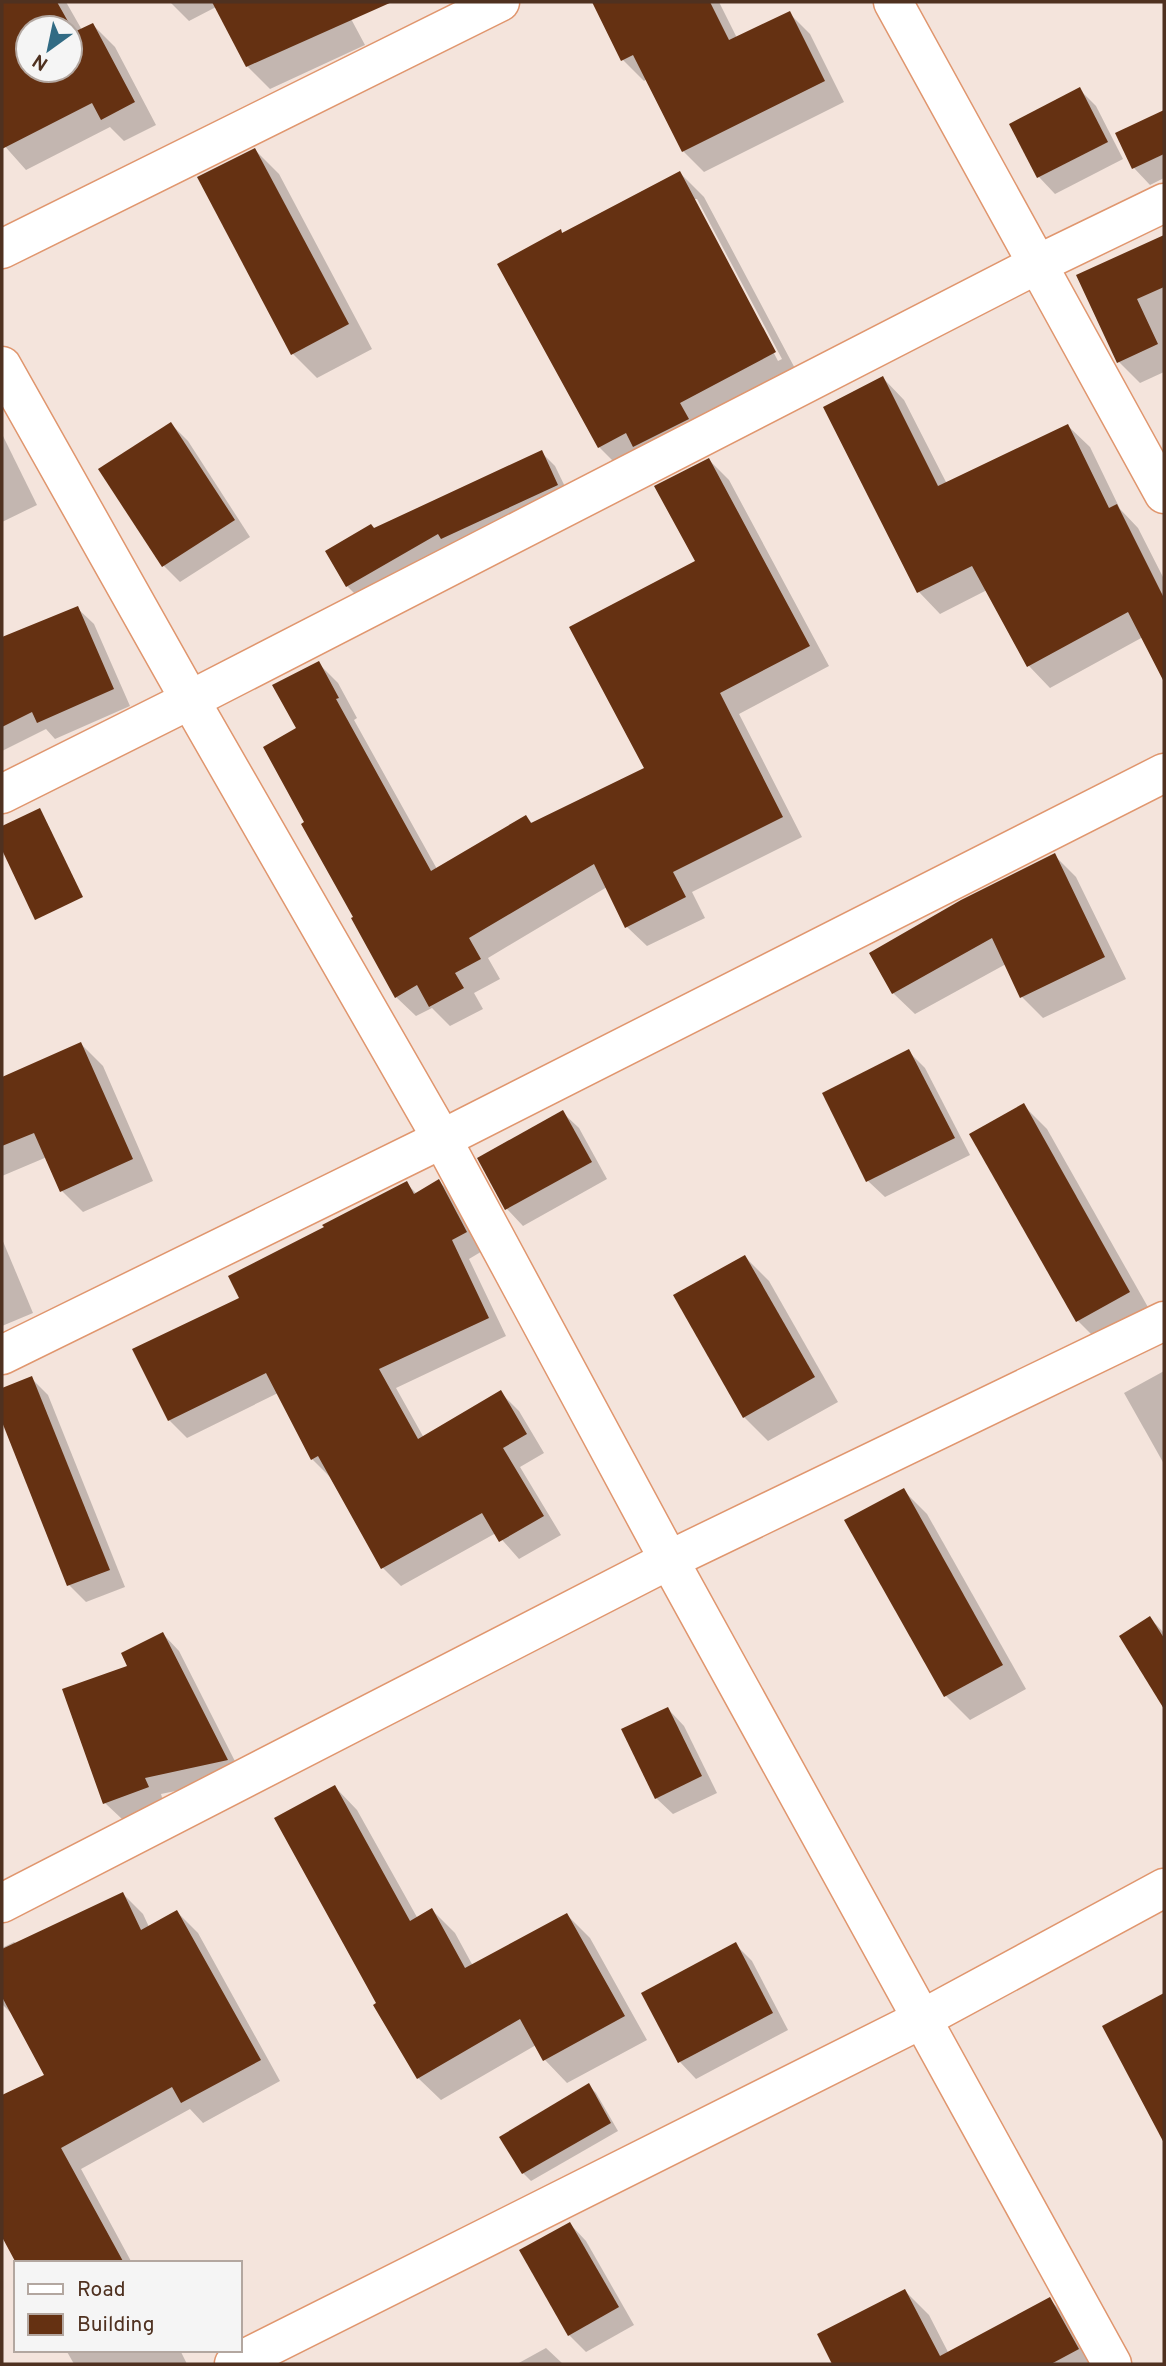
<svg xmlns="http://www.w3.org/2000/svg" width="1166" height="2366" font-family="Overpass,sans-serif">
	<style>
		.shadow { fill: #0003; fill-rule: evenodd }
		.building { fill: #653112; fill-rule: evenodd }
		.lines { fill: none; stroke-linecap: round; stroke-linejoin: round }
		.minor-casing { stroke: #e0966e; stroke-width: 41 }
		.minor { stroke: #fff; stroke-width: 38 }
	</style>
	<rect width="100%" height="100%" fill="#f4e4dc"/>
	<g class="shadow">
		<path d="M 2,2 L 66,2 L 82,30 L 93,25 L 115,47 L 156,125 L 124,141 L 110,127 L 26,170 L 2,143 ZM 28,28 L 70,28 L 70,70 L 28,70 Z"/>
		<path d="M 170,2 L 342,2 L 365,45 L 270,89 L 247,66 L 216,7 L 189,21 Z"/>
		<path d="M 594,2 L 719,2 L 737,38 L 789,13 L 810,34 L 844,102 L 704,172 L 683,151 L 647,79 L 644,81 L 623,60 Z"/>
		<path d="M 1080,90 L 1096,106 L 1123,159 L 1055,194 L 1039,177 Z"/>
		<path d="M 1164,112 L 1164,178 L 1150,185 L 1134,168 L 1118,134 Z"/>
		<path d="M 255,150 L 279,174 L 372,349 L 317,378 L 293,354 Z"/>
		<path d="M 680,173 L 704,197 L 799,376 L 623,471 L 599,447 L 563,234 ZM 693,199 L 697,199 L 782,359 L 778,361 Z"/>
		<path d="M 1164,237 L 1164,372 L 1140,383 L 1118,361 L 1078,276 Z"/>
		<path d="M 883,378 L 904,400 L 947,484 L 1068,426 L 1090,447 L 1120,509 L 1138,528 L 1164,579 L 1164,667 L 1152,655 L 1143,637 L 1050,688 L 1029,666 L 987,590 L 940,614 L 919,592 Z"/>
		<path d="M 171,424 L 188,441 L 250,537 L 180,582 L 164,566 Z"/>
		<path d="M 2,434 L 37,505 L 2,522 Z"/>
		<path d="M 541,452 L 555,466 L 571,499 L 361,600 L 347,586 L 374,529 Z"/>
		<path d="M 709,460 L 729,480 L 829,666 L 739,714 L 802,837 L 692,892 L 705,918 L 647,946 L 627,927 L 607,887 L 488,958 L 500,979 L 474,993 L 483,1009 L 450,1026 L 432,1008 L 416,1016 L 396,997 L 307,823 L 298,729 L 318,663 L 338,683 L 357,718 L 354,720 L 437,869 L 526,817 L 533,824 L 647,769 L 697,562 Z"/>
		<path d="M 77,608 L 94,624 L 130,706 L 55,739 L 46,729 L 2,751 L 2,639 Z"/>
		<path d="M 1054,855 L 1076,877 L 1126,979 L 1043,1018 L 1021,996 L 1006,964 L 915,1014 L 893,993 Z"/>
		<path d="M 81,1044 L 103,1066 L 153,1181 L 83,1212 L 62,1191 L 47,1157 L 2,1176 L 2,1079 Z"/>
		<path d="M 908,1051 L 925,1068 L 970,1155 L 885,1197 L 868,1181 Z"/>
		<path d="M 1023,1105 L 1047,1129 L 1153,1316 L 1102,1345 L 1078,1321 Z"/>
		<path d="M 562,1112 L 579,1128 L 607,1179 L 523,1226 L 507,1209 L 479,1158 Z"/>
		<path d="M 439,1181 L 457,1200 L 484,1250 L 469,1259 L 506,1336 L 396,1388 L 424,1438 L 501,1393 L 519,1411 L 544,1453 L 520,1467 L 561,1535 L 519,1559 L 496,1533 L 401,1586 L 383,1568 L 330,1477 L 312,1459 L 278,1393 L 187,1438 L 169,1420 L 241,1299 L 326,1228 L 406,1183 L 417,1194 Z"/>
		<path d="M 2,1239 L 33,1313 L 2,1326 Z"/>
		<path d="M 745,1257 L 769,1281 L 838,1402 L 768,1441 L 744,1417 Z"/>
		<path d="M 1164,1371 L 1164,1464 L 1124,1393 Z"/>
		<path d="M 31,1378 L 48,1395 L 125,1587 L 86,1602 L 69,1585 L 2,1417 L 2,1390 Z"/>
		<path d="M 903,1490 L 927,1514 L 1026,1689 L 970,1720 L 946,1696 L 847,1520 Z"/>
		<path d="M 1150,1618 L 1164,1633 L 1164,1706 L 1121,1636 Z"/>
		<path d="M 163,1634 L 179,1651 L 243,1777 L 161,1794 L 164,1804 L 122,1819 L 105,1803 L 129,1667 Z"/>
		<path d="M 668,1709 L 684,1726 L 717,1793 L 673,1814 L 656,1798 Z"/>
		<path d="M 335,1787 L 357,1810 L 418,1919 L 432,1910 L 455,1933 L 473,1966 L 567,1915 L 590,1938 L 647,2040 L 567,2083 L 545,2060 L 536,2045 L 441,2100 L 418,2078 L 378,2004 Z"/>
		<path d="M 123,1894 L 143,1914 L 149,1927 L 177,1912 L 198,1933 L 280,2081 L 203,2123 L 190,2109 L 81,2169 L 132,2263 L 18,2263 L 2,2233 L 2,2097 L 47,2076 L 14,2016 L 2,2004 L 2,1948 L 14,1942 L 17,1944 Z"/>
		<path d="M 735,1944 L 752,1961 L 788,2030 L 696,2079 L 680,2062 Z"/>
		<path d="M 1164,1995 L 1164,2139 L 1104,2027 Z"/>
		<path d="M 588,2085 L 596,2093 L 618,2131 L 531,2181 L 523,2173 Z"/>
		<path d="M 570,2224 L 586,2241 L 634,2325 L 586,2352 L 569,2335 Z"/>
		<path d="M 905,2291 L 929,2315 L 949,2354 L 1049,2299 L 1073,2323 L 1096,2364 L 834,2364 L 819,2334 Z"/>
		<path d="M 546,2348 L 563,2364 L 517,2364 Z"/>
		<path d="M 66,2350 L 180,2350 L 187,2364 L 74,2364 Z"/>
	</g>
	<g class="building">
		<path d="M 2,2 L 57,2 L 74,32 L 93,23 L 135,102 L 101,120 L 92,103 L 2,149 ZM 28,28 L 70,28 L 70,70 L 28,70 Z"/>
		<path d="M 212,2 L 392,2 L 246,67 Z"/>
		<path d="M 592,2 L 710,2 L 729,40 L 790,11 L 825,81 L 682,152 L 633,55 L 621,61 Z"/>
		<path d="M 1080,87 L 1108,142 L 1037,178 L 1009,124 Z"/>
		<path d="M 1164,110 L 1164,154 L 1132,169 L 1115,133 Z"/>
		<path d="M 255,148 L 349,324 L 291,355 L 197,177 Z"/>
		<path d="M 680,171 L 776,352 L 680,403 L 689,419 L 633,447 L 626,433 L 598,448 L 497,264 L 561,229 L 562,233 Z"/>
		<path d="M 1164,235 L 1164,287 L 1137,299 L 1158,344 L 1117,363 L 1076,275 Z"/>
		<path d="M 883,376 L 938,486 L 1068,424 L 1109,508 L 1117,504 L 1164,598 L 1164,682 L 1128,612 L 1027,667 L 972,566 L 917,593 L 823,407 Z"/>
		<path d="M 171,422 L 235,520 L 162,567 L 98,469 Z"/>
		<path d="M 542,450 L 558,485 L 441,539 L 438,534 L 346,587 L 325,551 L 371,524 L 374,528 Z"/>
		<path d="M 709,458 L 810,646 L 720,693 L 783,817 L 673,872 L 686,897 L 625,928 L 594,864 L 469,938 L 481,959 L 455,973 L 464,988 L 429,1007 L 417,985 L 395,998 L 351,918 L 353,917 L 301,824 L 304,822 L 263,747 L 296,728 L 272,685 L 319,661 L 339,698 L 336,699 L 431,871 L 526,815 L 531,823 L 644,768 L 569,627 L 695,561 L 654,486 Z"/>
		<path d="M 78,606 L 114,689 L 37,723 L 32,712 L 2,727 L 2,637 Z"/>
		<path d="M 40,808 L 83,897 L 35,920 L 2,850 L 2,826 Z"/>
		<path d="M 1055,853 L 1105,957 L 1020,998 L 992,938 L 892,994 L 869,953 L 961,900 Z"/>
		<path d="M 81,1042 L 133,1159 L 60,1192 L 34,1133 L 2,1146 L 2,1077 Z"/>
		<path d="M 909,1049 L 955,1138 L 866,1182 L 822,1093 Z"/>
		<path d="M 1024,1103 L 1130,1292 L 1076,1322 L 969,1134 Z"/>
		<path d="M 563,1110 L 592,1162 L 505,1210 L 477,1158 Z"/>
		<path d="M 439,1179 L 467,1232 L 452,1240 L 489,1318 L 379,1369 L 418,1439 L 501,1390 L 527,1434 L 503,1448 L 544,1516 L 499,1542 L 482,1513 L 381,1569 L 318,1456 L 311,1460 L 266,1373 L 168,1421 L 132,1349 L 239,1298 L 228,1276 L 324,1227 L 322,1225 L 407,1181 L 414,1194 Z"/>
		<path d="M 745,1255 L 815,1377 L 743,1418 L 673,1295 Z"/>
		<path d="M 32,1376 L 110,1570 L 67,1586 L 2,1422 L 2,1388 Z"/>
		<path d="M 904,1488 L 1003,1665 L 944,1697 L 844,1520 Z"/>
		<path d="M 1150,1616 L 1164,1638 L 1164,1709 L 1119,1636 Z"/>
		<path d="M 163,1632 L 228,1760 L 145,1778 L 149,1787 L 103,1804 L 62,1689 L 127,1666 L 121,1653 Z"/>
		<path d="M 668,1707 L 702,1776 L 655,1799 L 621,1729 Z"/>
		<path d="M 335,1785 L 410,1921 L 432,1908 L 465,1968 L 567,1913 L 625,2016 L 543,2061 L 520,2019 L 417,2079 L 373,2005 L 376,2003 L 274,1818 Z"/>
		<path d="M 123,1892 L 141,1930 L 177,1910 L 261,2060 L 181,2103 L 172,2087 L 61,2148 L 124,2263 L 16,2263 L 2,2237 L 2,2095 L 44,2075 L 2,1997 L 2,1949 Z"/>
		<path d="M 736,1942 L 773,2013 L 678,2063 L 641,1993 Z"/>
		<path d="M 1164,1993 L 1164,2143 L 1102,2026 Z"/>
		<path d="M 589,2083 L 611,2123 L 522,2174 L 499,2137 Z"/>
		<path d="M 570,2222 L 619,2307 L 568,2336 L 519,2250 Z"/>
		<path d="M 905,2289 L 940,2356 L 1050,2297 L 1079,2349 L 1051,2364 L 832,2364 L 817,2334 Z"/>
	</g>
	<g class="lines">
		<defs>
			<g id="minor">
				<path d="M 893,2 L 1164,494"/>
				<path d="M 2,249 L 500,2"/>
				<path d="M 2,366 L 190,700 L 442,1139 L 669,1560 L 1112,2364"/>
				<path d="M 2,794 L 190,700 L 1038,264 L 1164,203"/>
				<path d="M 2,1355 L 442,1139 L 1164,773"/>
				<path d="M 2,1903 L 669,1560 L 1164,1321"/>
				<path d="M 234,2364 L 922,2019 L 1164,1888"/>
			</g>
		</defs>
		<use href="#minor" class="minor-casing"/>
		<use href="#minor" class="minor"/>
	</g>
	<rect width="1166" height="2366" fill="none" stroke="#4f3120" stroke-width="7"/>
	<rect x="14" y="2261" width="228" height="91" fill="#f5f5f5" stroke="#b3a7a0" stroke-width="2"/>
	<rect x="28" y="2284" width="35" height="10" fill="#ffffff" stroke="#b3a7a0" stroke-width="2"/>
	<text x="77" y="2296" font-size="21" fill="#4f3120">Road</text>
	<rect x="28" y="2314" width="35" height="21" fill="#653112" stroke="#b3a7a0" stroke-width="2"/>
	<text x="77" y="2331" font-size="21" fill="#4f3120">Building</text>
	<g transform="translate(49 49) rotate(213)"><circle r="33" fill="#f5f5f5" stroke="#b3a7a0" stroke-width="2"/>
	<path d="M0-5L12 26L0 18L-12 26Z" fill="#316b84"/>
	<text y="-10" font-size="19" font-weight="bold" text-anchor="middle" fill="#4f3120">N</text>
	</g>
</svg>
